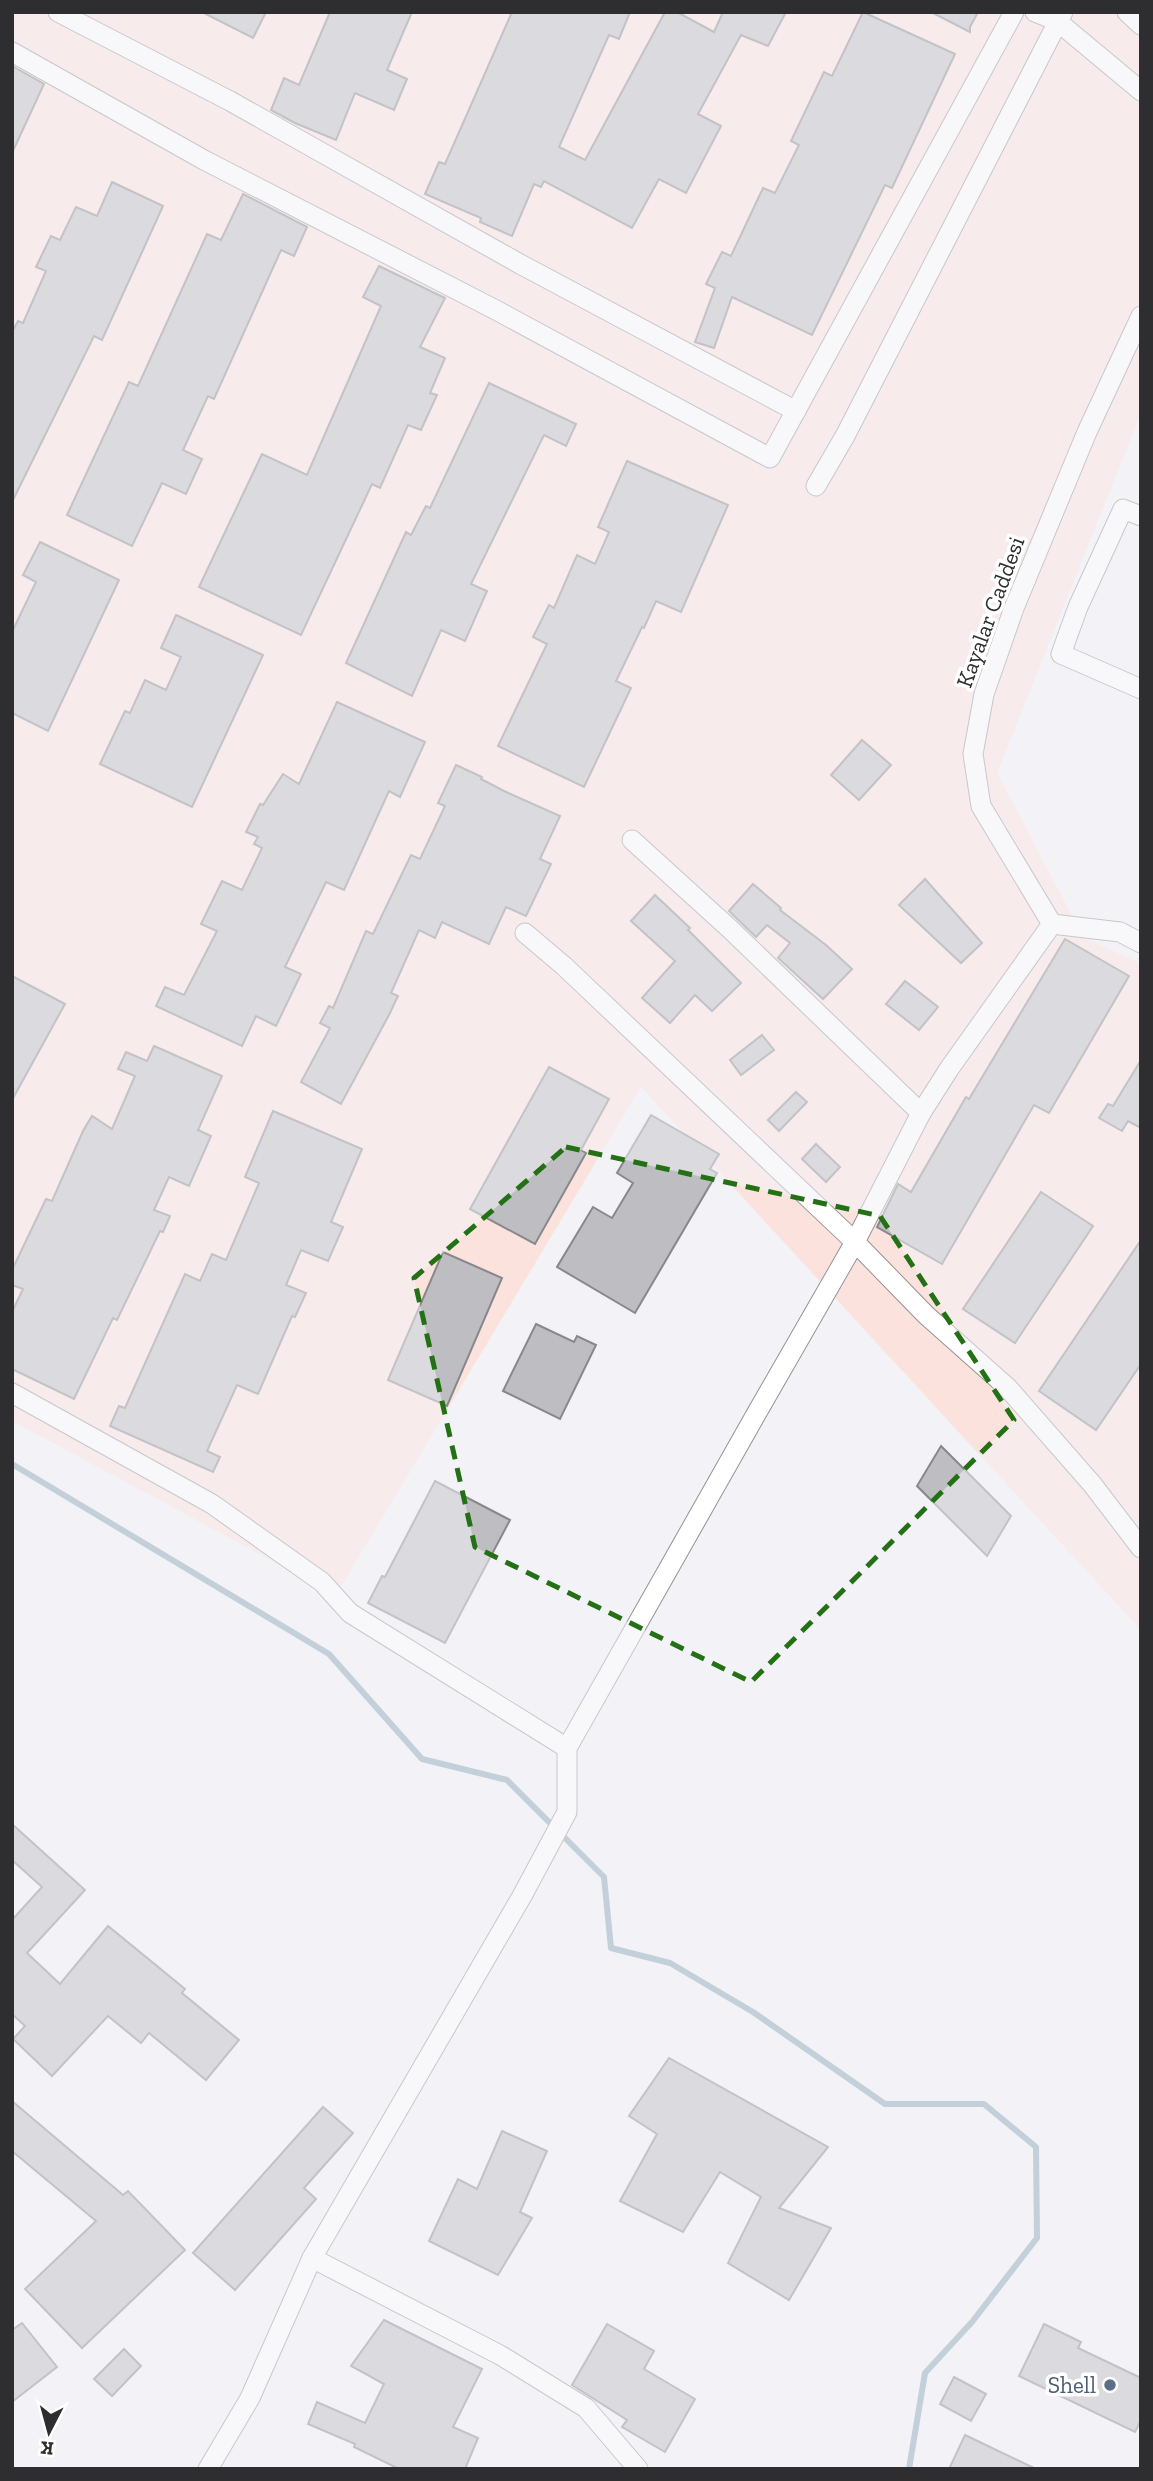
<svg xmlns="http://www.w3.org/2000/svg" width="1153" height="2481" font-family="'Zilla Slab',serif">
	<style>
		.industrial { fill: #fce2dd }
		.lines { fill: none; stroke-linecap: round; stroke-linejoin: round }
		.stream { stroke: #89a6b3; stroke-width: 6 }
		.building { fill: #bebdc2; stroke: #88888c; stroke-width: 2 }
		.minor-casing { stroke: #939397; stroke-width: 21 }
		.minor { stroke: #fff; stroke-width: 19 }
		.marked { fill: none; stroke: #237015; stroke-width: 5; stroke-dasharray: 14 9; stroke-linejoin: round }
		.service-dot { fill: #5c6f8a; stroke: #fff; stroke-width: 2.5 }
		.labels { text-anchor: middle; stroke-width: 7; stroke-linejoin: round; paint-order: stroke }
		.street-label { font-size: 23px; fill: #2e2e30; stroke: #fff }
		.service-label { font-size: 23px; fill: #4e5e75; stroke: #fff; text-anchor: end }
	</style>
	<rect width="100%" height="100%" fill="#f2f2f7"/>
	<path class="industrial" d="M 12,12 L 1141,12 L 1141,413 L 997,773 L 1083,937 L 1141,964 L 1141,1630 L 641,1087 L 336,1595 L 12,1421 Z"/>
	<g class="lines">
		<path class="stream" d="M 12,1464 L 329,1654 L 422,1759 L 507,1780 L 604,1877 L 611,1948 L 670,1963 L 753,2012 L 885,2104 L 984,2104 L 1036,2147 L 1037,2238 L 972,2322 L 925,2373 L 909,2469"/>
	</g>
	<g class="building">
		<path d="M 202,12 L 266,12 L 253,38 Z"/>
		<path d="M 330,12 L 412,12 L 387,70 L 407,79 L 394,110 L 355,93 L 336,140 L 295,123 L 271,110 L 284,78 L 299,85 Z"/>
		<path d="M 512,12 L 630,12 L 619,39 L 609,35 L 559,147 L 585,160 L 665,12 L 677,12 L 714,32 L 723,12 L 786,12 L 768,46 L 741,35 L 698,114 L 721,126 L 686,193 L 659,179 L 632,228 L 544,181 L 541,187 L 534,184 L 512,236 L 480,222 L 481,218 L 425,194 L 439,162 L 445,164 Z"/>
		<path d="M 863,12 L 955,54 L 892,188 L 885,185 L 812,335 L 732,297 L 714,348 L 695,342 L 715,288 L 706,284 L 722,252 L 731,256 L 763,188 L 775,193 L 799,145 L 791,141 L 824,72 L 832,76 Z"/>
		<path d="M 931,12 L 978,12 L 970,27 L 970,32 Z"/>
		<path d="M 12,66 L 44,84 L 12,153 Z"/>
		<path d="M 112,182 L 163,206 L 102,340 L 94,336 L 12,502 L 12,332 L 18,321 L 23,323 L 46,271 L 36,267 L 51,236 L 60,240 L 76,207 L 97,216 Z"/>
		<path d="M 243,194 L 307,227 L 294,256 L 281,250 L 214,399 L 208,396 L 183,450 L 202,459 L 186,494 L 162,483 L 132,546 L 67,515 L 129,382 L 138,386 L 207,234 L 221,240 Z"/>
		<path d="M 379,266 L 445,298 L 420,347 L 445,358 L 430,393 L 437,395 L 421,430 L 408,425 L 380,488 L 372,484 L 301,635 L 199,587 L 262,454 L 307,475 L 381,306 L 363,297 Z"/>
		<path d="M 489,383 L 576,424 L 566,446 L 544,435 L 471,584 L 487,591 L 465,641 L 441,630 L 412,696 L 346,663 L 406,532 L 411,535 L 426,506 L 430,508 Z"/>
		<path d="M 627,461 L 728,505 L 681,612 L 656,601 L 644,628 L 642,627 L 616,681 L 631,688 L 584,787 L 498,746 L 547,644 L 533,637 L 549,605 L 554,608 L 577,555 L 595,564 L 609,532 L 598,527 Z"/>
		<path d="M 40,542 L 119,580 L 48,731 L 12,713 L 12,632 L 36,582 L 23,575 Z"/>
		<path d="M 176,615 L 263,655 L 192,807 L 100,764 L 125,711 L 130,713 L 145,680 L 166,690 L 181,657 L 161,648 Z"/>
		<path d="M 337,702 L 425,742 L 400,797 L 389,791 L 344,890 L 326,882 L 285,967 L 301,974 L 276,1026 L 256,1016 L 242,1046 L 156,1006 L 165,987 L 184,995 L 217,931 L 201,924 L 222,881 L 242,890 L 262,848 L 254,844 L 258,837 L 246,832 L 260,804 L 263,805 L 283,774 L 299,784 Z"/>
		<path d="M 862,740 L 891,765 L 859,800 L 831,775 Z"/>
		<path d="M 456,765 L 482,777 L 481,779 L 504,791 L 560,816 L 540,859 L 551,864 L 526,916 L 506,907 L 489,944 L 442,922 L 435,938 L 419,930 L 391,993 L 398,996 L 389,1015 L 341,1104 L 301,1082 L 330,1028 L 320,1023 L 329,1006 L 333,1008 L 366,931 L 373,934 L 411,855 L 420,859 L 445,806 L 438,803 Z"/>
		<path d="M 925,879 L 982,943 L 961,963 L 899,905 Z"/>
		<path d="M 753,884 L 781,908 L 780,910 L 826,945 L 852,969 L 823,999 L 778,958 L 790,943 L 767,925 L 756,937 L 729,911 Z"/>
		<path d="M 655,895 L 690,928 L 688,930 L 741,983 L 712,1011 L 695,995 L 670,1023 L 642,998 L 675,961 L 631,921 Z"/>
		<path d="M 1065,939 L 1129,976 L 1049,1113 L 1034,1105 L 942,1264 L 877,1227 L 898,1184 L 911,1192 L 966,1097 L 969,1099 Z"/>
		<path d="M 12,976 L 65,1004 L 12,1100 Z"/>
		<path d="M 905,981 L 938,1007 L 919,1030 L 886,1004 Z"/>
		<path d="M 762,1035 L 774,1050 L 741,1075 L 730,1060 Z"/>
		<path d="M 154,1046 L 222,1076 L 198,1130 L 211,1136 L 189,1186 L 169,1177 L 154,1210 L 170,1216 L 163,1232 L 160,1231 L 117,1320 L 113,1318 L 74,1399 L 12,1369 L 12,1312 L 23,1289 L 12,1285 L 12,1270 L 46,1199 L 52,1201 L 83,1131 L 92,1116 L 112,1129 L 135,1076 L 118,1069 L 126,1052 L 147,1061 Z"/>
		<path d="M 1141,1060 L 1141,1128 L 1128,1121 L 1122,1131 L 1099,1118 L 1108,1104 L 1113,1106 Z"/>
		<path d="M 549,1067 L 609,1099 L 581,1150 L 586,1153 L 535,1244 L 470,1209 Z"/>
		<path d="M 796,1092 L 807,1102 L 779,1131 L 768,1120 Z"/>
		<path d="M 273,1111 L 362,1149 L 331,1222 L 343,1227 L 328,1261 L 301,1250 L 286,1285 L 306,1293 L 295,1317 L 292,1316 L 258,1394 L 237,1385 L 207,1451 L 220,1457 L 213,1472 L 110,1426 L 119,1406 L 125,1408 L 185,1274 L 200,1281 L 212,1254 L 226,1260 L 259,1183 L 245,1177 Z"/>
		<path d="M 651,1115 L 719,1154 L 710,1169 L 717,1173 L 635,1313 L 557,1267 L 593,1207 L 612,1218 L 633,1183 L 617,1173 Z"/>
		<path d="M 816,1144 L 840,1167 L 826,1182 L 802,1159 Z"/>
		<path d="M 1041,1192 L 1093,1226 L 1015,1343 L 963,1309 Z"/>
		<path d="M 1141,1240 L 1141,1364 L 1096,1430 L 1039,1391 Z"/>
		<path d="M 443,1252 L 502,1278 L 447,1406 L 388,1380 Z"/>
		<path d="M 536,1324 L 574,1342 L 577,1336 L 596,1345 L 560,1419 L 503,1391 Z"/>
		<path d="M 941,1446 L 1011,1516 L 987,1556 L 917,1486 Z"/>
		<path d="M 435,1481 L 510,1520 L 445,1643 L 368,1603 L 382,1576 L 385,1577 Z"/>
		<path d="M 12,1824 L 85,1890 L 27,1953 L 60,1984 L 108,1926 L 185,1989 L 182,1993 L 239,2040 L 206,2080 L 149,2033 L 141,2043 L 108,2016 L 52,2076 L 13,2039 L 25,2026 L 12,2014 L 12,1920 L 42,1887 L 12,1860 Z"/>
		<path d="M 669,2058 L 828,2147 L 779,2208 L 831,2228 L 789,2300 L 728,2263 L 761,2197 L 720,2172 L 683,2232 L 620,2201 L 657,2134 L 629,2116 Z"/>
		<path d="M 12,2101 L 123,2195 L 128,2191 L 185,2250 L 82,2348 L 25,2289 L 96,2221 L 12,2151 Z"/>
		<path d="M 323,2107 L 353,2133 L 304,2188 L 316,2199 L 235,2290 L 193,2253 Z"/>
		<path d="M 502,2131 L 547,2151 L 520,2212 L 532,2218 L 498,2275 L 429,2241 L 458,2179 L 477,2189 Z"/>
		<path d="M 384,2320 L 482,2369 L 453,2427 L 478,2438 L 465,2469 L 399,2469 L 354,2447 L 355,2444 L 308,2424 L 317,2402 L 365,2423 L 384,2384 L 351,2366 Z"/>
		<path d="M 22,2323 L 57,2367 L 12,2402 L 12,2330 Z"/>
		<path d="M 607,2324 L 654,2351 L 644,2369 L 695,2399 L 665,2452 L 622,2427 L 627,2420 L 572,2385 Z"/>
		<path d="M 1044,2324 L 1081,2342 L 1078,2348 L 1141,2378 L 1141,2420 L 1135,2432 L 1019,2376 Z"/>
		<path d="M 124,2349 L 141,2366 L 112,2396 L 94,2379 Z"/>
		<path d="M 954,2377 L 986,2394 L 971,2421 L 940,2404 Z"/>
		<path d="M 965,2435 L 1036,2469 L 949,2469 Z"/>
	</g>
	<g class="lines">
		<defs>
			<g id="minor">
				<path d="M 58,12 L 230,101 L 520,264 L 796,411"/>
				<path d="M 1035,12 L 1057,21 L 1141,91"/>
				<path d="M 1127,12 L 1141,25"/>
				<path d="M 12,52 L 204,160 L 494,309 L 770,458 L 1014,12"/>
				<path d="M 816,486 L 845,436 L 1063,12"/>
				<path d="M 1141,516 L 1123,509 L 1078,607 L 1061,654 L 1141,689"/>
				<path d="M 632,840 L 730,929 L 921,1113"/>
				<path d="M 1052,924 L 981,806 L 973,754 L 984,694 L 1014,608 L 1087,432 L 1141,316"/>
				<path d="M 1052,924 L 1120,932 L 1141,943"/>
				<path d="M 525,933 L 564,966 L 855,1242 L 926,1315 L 1007,1387 L 1092,1484 L 1141,1548"/>
				<path d="M 12,1393 L 212,1504 L 322,1582 L 350,1613 L 567,1748"/>
				<path d="M 312,2258 L 500,2355 L 586,2408 L 638,2469"/>
				<path d="M 208,2469 L 250,2398 L 312,2258 L 522,1896 L 567,1812 L 567,1748 L 759,1409 L 855,1242 L 921,1113 L 949,1069 L 1052,924"/>
			</g>
		</defs>
		<use href="#minor" class="minor-casing"/>
		<use href="#minor" class="minor"/>
	</g>
	<path d="M0 0H1153V2481H0ZM 566,1147 L 880,1216 L 1014,1420 L 751,1682 L 475,1547 L 414,1278 Z" fill="#f2f2f7" fill-opacity=".55" fill-rule="evenodd"/>
	<path class="marked" d="M 566,1147 L 880,1216 L 1014,1420 L 751,1682 L 475,1547 L 414,1278 Z"/>
	<circle class="service-dot" cx="1110" cy="2385" r="7"/>
	<g class="labels">
		<g class="street-label">
			<text transform="translate(990 612) rotate(-70)" y="8">Kayalar Caddesi</text>
		</g>
		<g class="service-label">
			<text x="1096" y="2393">Shell</text>
		</g>
	</g>
	<rect width="1153" height="2481" fill="none" stroke="#2e2e30" stroke-width="28"/>
	<g transform="translate(49 2432) rotate(186)" stroke="#ffffff" stroke-width="5" paint-order="stroke">
	<path d="M0-5L12 26L0 18L-12 26Z" fill="#2e2e30"/>
	<text y="-10" font-size="19" font-weight="bold" text-anchor="middle" fill="#2e2e30">K</text>
	</g>
</svg>
